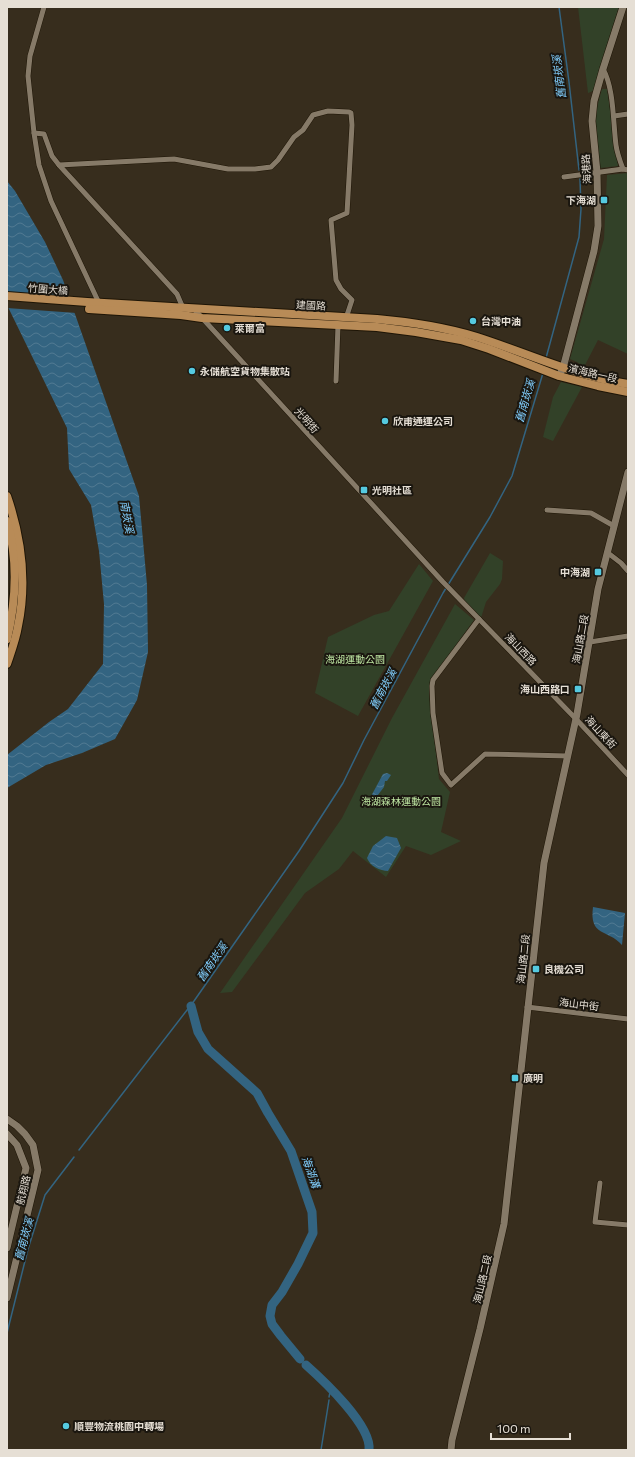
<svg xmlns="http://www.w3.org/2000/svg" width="635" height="1457" font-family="Commissioner,'Noto Sans TC',sans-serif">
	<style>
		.green { fill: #324128 }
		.water { fill: url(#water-waves) }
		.pier { fill: #372d1d }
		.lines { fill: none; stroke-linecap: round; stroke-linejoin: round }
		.stream { stroke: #336481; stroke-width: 1.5 }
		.river { stroke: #336481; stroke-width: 9 }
		.street-casing { stroke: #1e1506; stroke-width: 6 }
		.secondary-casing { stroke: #1e1506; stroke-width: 8 }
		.primary-casing { stroke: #1e1506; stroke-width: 10 }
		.street { stroke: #867a68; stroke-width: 5 }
		.secondary { stroke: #867a68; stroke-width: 7 }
		.primary { stroke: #b88b57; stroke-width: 8 }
		.poi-dot { fill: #55cae0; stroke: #1a160f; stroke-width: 1.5 }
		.labels { text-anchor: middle; stroke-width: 4; stroke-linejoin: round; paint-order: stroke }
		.street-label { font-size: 10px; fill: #e6dfd5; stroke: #1a160f }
		.poi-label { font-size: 10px; font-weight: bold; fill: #e6dfd5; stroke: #1a160f; text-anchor: start }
		.park-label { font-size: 10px; fill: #bee6a2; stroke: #1a160f }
		.water-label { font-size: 11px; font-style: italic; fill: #81cefd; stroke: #1a160f }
	</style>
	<defs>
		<pattern id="water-waves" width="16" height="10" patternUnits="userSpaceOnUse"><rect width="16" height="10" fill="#336481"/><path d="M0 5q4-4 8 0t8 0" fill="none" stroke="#517a92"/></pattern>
	</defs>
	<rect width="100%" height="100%" fill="#372d1d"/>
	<g class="green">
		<path d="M 578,7 L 619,7 L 593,91 L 588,93 Z"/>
		<path d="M 602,89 L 607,89 L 618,166 L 600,168 L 594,118 Z"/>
		<path d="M 628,173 L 628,354 L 598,340 L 584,367 L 577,362 L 570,359 L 604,239 L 607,175 Z"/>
		<path d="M 561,382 L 582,387 L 553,441 L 543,437 L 553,397 Z"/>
		<path d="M 490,553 L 503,561 L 502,579 L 500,584 L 486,602 L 481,618 L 465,602 L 464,598 Z"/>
		<path d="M 419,564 L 433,581 L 358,716 L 315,693 L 328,637 L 374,615 L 389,611 Z"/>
		<path d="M 455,604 L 474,620 L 431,680 L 429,694 L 439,779 L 450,792 L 441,832 L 461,841 L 431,855 L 406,846 L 386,877 L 353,851 L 339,869 L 305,893 L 232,992 L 220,993 L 342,818 L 392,718 Z"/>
	</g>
	<g class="water">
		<path d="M 7,181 L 15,191 L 45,242 L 63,280 L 139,496 L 147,585 L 148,652 L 137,700 L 115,739 L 82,753 L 46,765 L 7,788 L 7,755 L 49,722 L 68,709 L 103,664 L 104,604 L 99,551 L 91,505 L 69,469 L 67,428 L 7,305 Z"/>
		<path d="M 387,773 L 391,775 L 387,781 L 385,781 L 384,787 L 374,800 L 371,801 L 369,800 L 383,774 Z"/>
		<path d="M 386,836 L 397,838 L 401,848 L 388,871 C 380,871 370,866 367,858 L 373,846 Z"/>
		<path d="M 593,907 L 625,913 L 622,945 C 608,929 589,937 593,907 Z"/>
	</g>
	<path class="pier" d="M 7,293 L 71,297 L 77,313 L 7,308 Z"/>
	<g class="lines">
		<g class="stream">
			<path d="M 559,7 L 569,82 L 579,170"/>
			<path d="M 546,358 L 579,237 L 581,209 L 580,179"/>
			<path d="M 79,1150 L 194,1001 L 299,851 L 343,783 L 364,740 L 443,593 L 490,517 L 512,476 L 543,373"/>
			<path d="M 7,1333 L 28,1249 L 45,1195 L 74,1157"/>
			<path d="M 329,1397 L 331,1388"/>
			<path d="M 321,1450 L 329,1400"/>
		</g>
		<g class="river">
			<path d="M 191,1006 L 198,1032 L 208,1049 L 257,1093 L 268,1113 L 291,1151 L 312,1212 L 313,1233 L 298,1264 L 282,1292 L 272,1305 L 270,1316 L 272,1324 L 281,1336 L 300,1359"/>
			<path d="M 306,1365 C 324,1381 372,1426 369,1450"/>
		</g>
		<defs>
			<g id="street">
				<path d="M 44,7 L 30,56 L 28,76 L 34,133 L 39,165 L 51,201 L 99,303"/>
				<path d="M 603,69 C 614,88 613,122 616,145 C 617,153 620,161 623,169"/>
				<path d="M 614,116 L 628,114"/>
				<path d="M 34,133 L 44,134 L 52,156 L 59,165 L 177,294 L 183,308"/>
				<path d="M 59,165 L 174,159 L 228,169 L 255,169 L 271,167 L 278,160 L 294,137 L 303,130 L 313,115 L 328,111 L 349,112 L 351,113 L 352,125 L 347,213 L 331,220 L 336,280 L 341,289 L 352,300 L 346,318"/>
				<path d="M 564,177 L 623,169 L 628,170"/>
				<path d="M 193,308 L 443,582 L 576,719 L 628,775"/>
				<path d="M 336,381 L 338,325"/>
				<path d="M 547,510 L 591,513 L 614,526"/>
				<path d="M 608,553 L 621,563 L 628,571"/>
				<path d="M 479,619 L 433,680 L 432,686 L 433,713 L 442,773 L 451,785 L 485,754 L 568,756"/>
				<path d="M 590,642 L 628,636"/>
				<path d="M 527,1007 L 628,1019"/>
				<path d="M 600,1183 L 595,1222 L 628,1225"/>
			</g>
			<g id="secondary">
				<path d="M 559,376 L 563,368 L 594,251 L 598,226 L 597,172 L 592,121 L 594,101 L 603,69 L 623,7"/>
				<path d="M 7,1119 L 17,1126 L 25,1134 L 33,1145 L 38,1170 L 7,1298"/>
				<path d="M 7,1134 L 17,1145 L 26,1168 L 7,1248"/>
				<path d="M 451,1450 L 452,1440 L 480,1329 L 504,1224 L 544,863 L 577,714 L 598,589 L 628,472"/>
			</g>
			<g id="primary">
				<path d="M 7,296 L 87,302 L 377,319 C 411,322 444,327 477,337 C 527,353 575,376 628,384"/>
				<path d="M 89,309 L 181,315 L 202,318 L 377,327 L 416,332 L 461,340 L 489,349 L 559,376 L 598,386 L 628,392"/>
				<path d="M 7,496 C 21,537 27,583 18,626 C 16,639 11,652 7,664"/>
				<path d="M 7,521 C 18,559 16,601 7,639"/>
			</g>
		</defs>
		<use href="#street" class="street-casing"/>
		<use href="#secondary" class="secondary-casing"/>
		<use href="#primary" class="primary-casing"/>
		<use href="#street" class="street"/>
		<use href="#secondary" class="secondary"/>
		<use href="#primary" class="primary"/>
	</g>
	<g class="poi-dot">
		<rect x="600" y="196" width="8" height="8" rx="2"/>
		<circle cx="473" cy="321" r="4"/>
		<circle cx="227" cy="328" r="4"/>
		<circle cx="192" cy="371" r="4"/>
		<circle cx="385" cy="421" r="4"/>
		<rect x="360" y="486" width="8" height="8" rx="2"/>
		<rect x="594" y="568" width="8" height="8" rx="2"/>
		<rect x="574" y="685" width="8" height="8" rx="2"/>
		<rect x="532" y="965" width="8" height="8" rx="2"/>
		<rect x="511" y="1074" width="8" height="8" rx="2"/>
		<circle cx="66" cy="1426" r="4"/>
	</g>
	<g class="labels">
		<g class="street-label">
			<text transform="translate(586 169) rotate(-94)" y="4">海港路</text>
			<text transform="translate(48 289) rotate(4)" y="4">竹圍大橋</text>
			<text transform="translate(311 305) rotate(3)" y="4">建國路</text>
			<text transform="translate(593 373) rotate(13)" y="4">濱海路一段</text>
			<text transform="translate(307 420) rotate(48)" y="4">光明街</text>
			<text transform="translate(580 639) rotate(-80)" y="4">海山路二段</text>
			<text transform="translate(521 649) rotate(46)" y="4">海山西路</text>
			<text transform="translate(601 732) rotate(47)" y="4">海山東街</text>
			<text transform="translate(523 959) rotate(-84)" y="4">海山路二段</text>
			<text transform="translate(579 1004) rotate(7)" y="4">海山中街</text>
			<text transform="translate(23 1190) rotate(-76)" y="4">航翔路</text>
			<text transform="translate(482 1279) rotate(-77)" y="4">海山路二段</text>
		</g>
		<g class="poi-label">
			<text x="596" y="204" text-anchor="end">下海湖</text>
			<text x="481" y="325">台灣中油</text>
			<text x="235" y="332">萊爾富</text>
			<text x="200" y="375">永儲航空貨物集散站</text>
			<text x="393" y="425">欣甫通運公司</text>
			<text x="372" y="494">光明社區</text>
			<text x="590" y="576" text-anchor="end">中海湖</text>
			<text x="570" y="693" text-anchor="end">海山西路口</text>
			<text x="544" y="973">良機公司</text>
			<text x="523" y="1082">廣明</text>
			<text x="74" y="1430">順豐物流桃園中轉場</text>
		</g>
		<g class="park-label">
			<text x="355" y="663">海湖運動公園</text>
			<text x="401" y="805">海湖森林運動公園</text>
		</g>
		<g class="water-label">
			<text transform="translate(559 77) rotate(-97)" y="4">舊南崁溪</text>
			<text transform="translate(525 401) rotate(-74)" y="4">舊南崁溪</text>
			<text transform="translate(127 517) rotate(79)" y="4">南崁溪</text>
			<text transform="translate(383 689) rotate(-62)" y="4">舊南崁溪</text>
			<text transform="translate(212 962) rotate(-55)" y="4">舊南崁溪</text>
			<text transform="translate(311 1172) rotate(71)" y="4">海湖溝</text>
			<text transform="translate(24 1239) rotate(-75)" y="4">舊南崁溪</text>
		</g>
	</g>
	<rect width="635" height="1457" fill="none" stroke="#e6dfd5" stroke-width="16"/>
	<path d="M491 1433v6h79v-6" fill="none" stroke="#e6dfd5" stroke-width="2"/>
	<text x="497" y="1433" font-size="12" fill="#e6dfd5" stroke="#1a160f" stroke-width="3" paint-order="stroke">100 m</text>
</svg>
